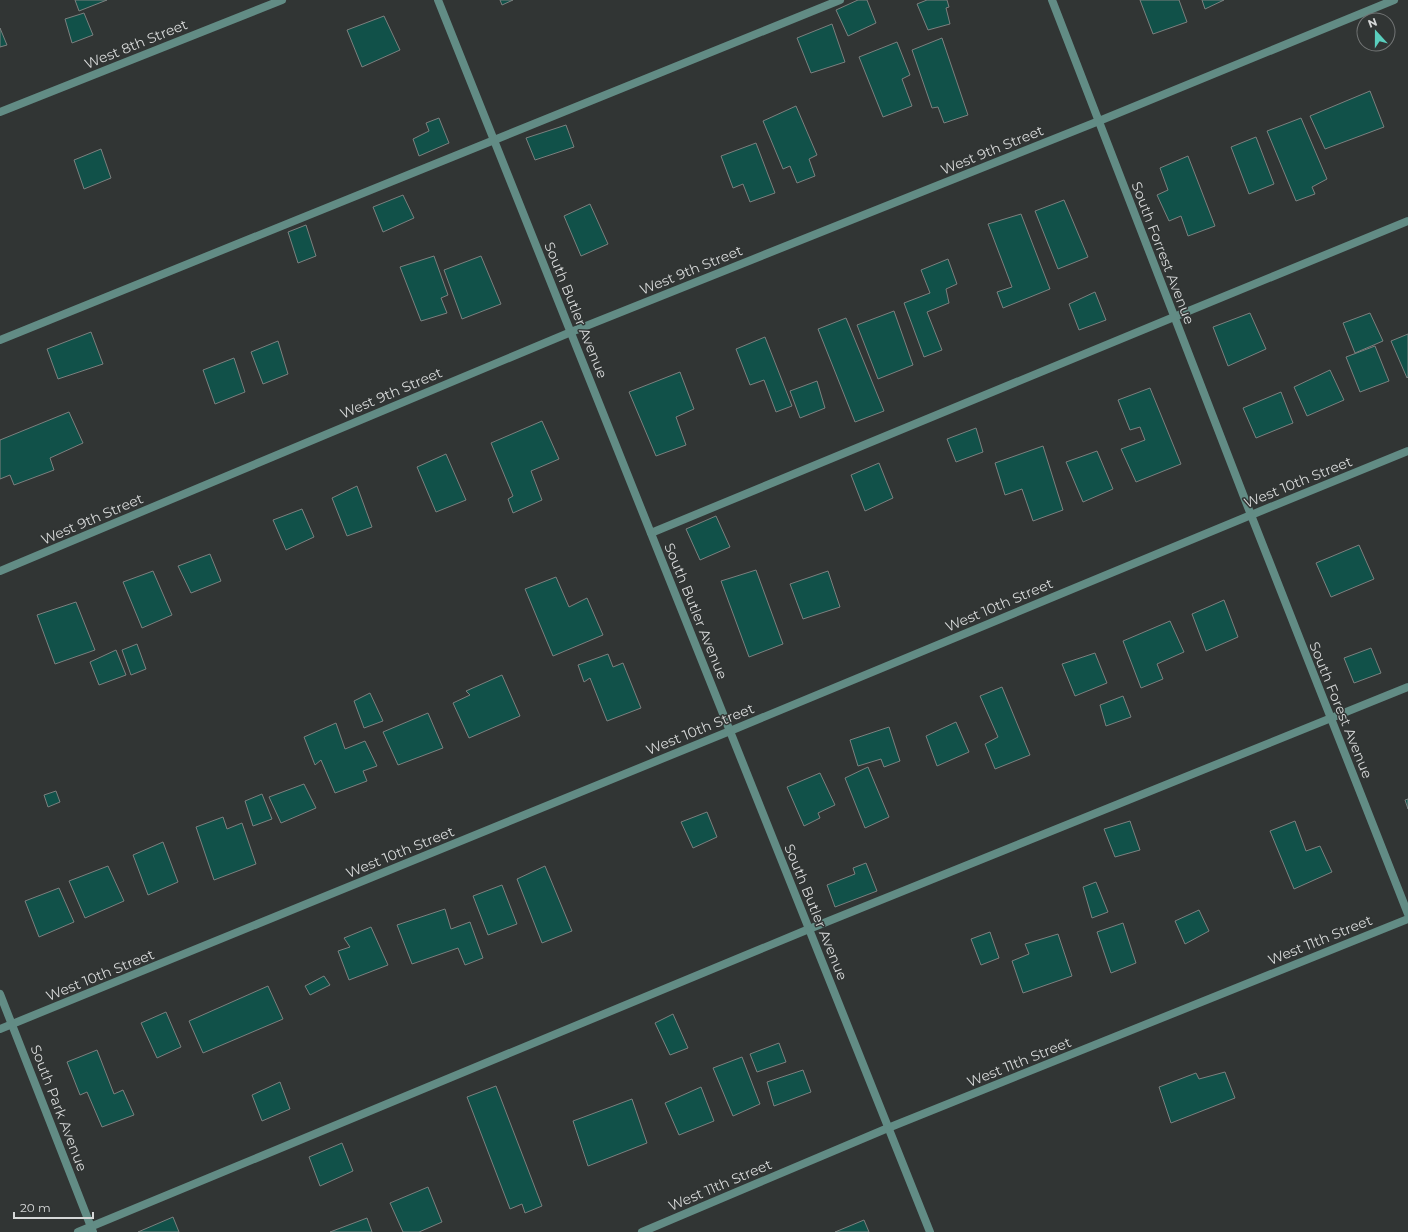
<svg xmlns="http://www.w3.org/2000/svg" width="1408" height="1232" font-family="Montserrat,sans-serif">
	<style>
		.building { fill: #115149; stroke: #7c807f }
		.lines { fill: none; stroke-linecap: round; stroke-linejoin: round }
		.service { stroke: #628c85; stroke-width: 8 }
		.minor { stroke: #628c85; stroke-width: 8 }
		.labels { text-anchor: middle; stroke-width: 3; stroke-linejoin: round; paint-order: stroke }
		.street-label { font-size: 14px; fill: #d6d8d8; stroke: #313534 }
	</style>
	<rect width="100%" height="100%" fill="#313534"/>
	<g class="building">
		<path d="M 75,0 L 107,0 L 79,11 Z"/>
		<path d="M 500,0 L 513,0 L 502,5 Z"/>
		<path d="M 858,0 L 867,0 L 876,23 L 848,36 L 836,10 Z"/>
		<path d="M 927,0 L 947,0 L 949,7 L 946,8 L 950,24 L 928,30 L 917,4 Z"/>
		<path d="M 1140,0 L 1179,0 L 1187,22 L 1153,34 Z"/>
		<path d="M 1202,0 L 1224,0 L 1205,9 Z"/>
		<path d="M 84,13 L 93,35 L 72,43 L 65,19 Z"/>
		<path d="M 384,16 L 400,50 L 362,67 L 347,30 Z"/>
		<path d="M 832,24 L 845,62 L 811,73 L 797,38 Z"/>
		<path d="M 0,28 L 7,45 L 0,47 Z"/>
		<path d="M 942,38 L 968,115 L 944,123 L 938,107 L 932,108 L 912,50 Z"/>
		<path d="M 897,42 L 910,75 L 902,79 L 912,106 L 883,117 L 859,57 Z"/>
		<path d="M 1370,91 L 1384,127 L 1325,149 L 1310,116 Z"/>
		<path d="M 796,106 L 817,155 L 809,159 L 815,176 L 797,183 L 790,166 L 783,169 L 763,121 Z"/>
		<path d="M 439,118 L 449,143 L 419,156 L 413,139 L 429,131 L 426,123 Z"/>
		<path d="M 1301,118 L 1327,179 L 1312,187 L 1315,194 L 1296,201 L 1267,131 Z"/>
		<path d="M 566,125 L 574,147 L 535,160 L 526,138 Z"/>
		<path d="M 1256,137 L 1274,184 L 1249,194 L 1231,147 Z"/>
		<path d="M 756,143 L 775,193 L 750,202 L 743,184 L 733,188 L 721,156 Z"/>
		<path d="M 101,149 L 111,178 L 84,189 L 74,160 Z"/>
		<path d="M 1188,156 L 1215,226 L 1188,236 L 1181,216 L 1169,221 L 1157,195 L 1168,190 L 1160,168 Z"/>
		<path d="M 403,195 L 414,218 L 383,232 L 373,207 Z"/>
		<path d="M 1064,200 L 1088,257 L 1058,269 L 1035,211 Z"/>
		<path d="M 590,204 L 608,244 L 581,256 L 564,216 Z"/>
		<path d="M 1021,214 L 1050,289 L 1003,308 L 997,292 L 1012,287 L 988,224 Z"/>
		<path d="M 306,225 L 316,256 L 298,263 L 288,232 Z"/>
		<path d="M 434,256 L 448,295 L 441,298 L 447,313 L 421,321 L 400,267 Z"/>
		<path d="M 481,256 L 501,304 L 462,319 L 444,270 Z"/>
		<path d="M 948,259 L 957,284 L 946,289 L 949,303 L 927,312 L 942,350 L 924,357 L 904,303 L 930,293 L 921,270 Z"/>
		<path d="M 1095,292 L 1106,320 L 1079,330 L 1069,304 Z"/>
		<path d="M 894,311 L 913,365 L 878,379 L 857,325 Z"/>
		<path d="M 1250,313 L 1266,349 L 1228,366 L 1213,327 Z"/>
		<path d="M 1370,313 L 1383,341 L 1355,353 L 1343,323 Z"/>
		<path d="M 846,318 L 884,411 L 855,422 L 818,329 Z"/>
		<path d="M 91,332 L 103,364 L 58,379 L 47,349 Z"/>
		<path d="M 1408,334 L 1408,377 L 1407,378 L 1391,341 Z"/>
		<path d="M 765,337 L 792,406 L 776,412 L 764,380 L 750,385 L 736,349 Z"/>
		<path d="M 278,341 L 288,374 L 263,384 L 251,352 Z"/>
		<path d="M 1375,346 L 1389,381 L 1360,392 L 1346,357 Z"/>
		<path d="M 234,358 L 245,392 L 215,404 L 203,370 Z"/>
		<path d="M 1330,370 L 1344,400 L 1307,416 L 1294,387 Z"/>
		<path d="M 680,372 L 694,409 L 676,417 L 686,445 L 656,456 L 629,392 Z"/>
		<path d="M 817,381 L 825,408 L 800,418 L 790,391 Z"/>
		<path d="M 1150,388 L 1181,464 L 1136,482 L 1121,449 L 1145,440 L 1140,427 L 1130,430 L 1118,400 Z"/>
		<path d="M 1281,392 L 1293,423 L 1256,438 L 1243,408 Z"/>
		<path d="M 69,412 L 83,443 L 50,458 L 54,470 L 14,485 L 10,475 L 0,479 L 0,440 Z"/>
		<path d="M 542,421 L 559,459 L 531,471 L 542,500 L 513,513 L 508,499 L 513,496 L 491,443 Z"/>
		<path d="M 976,428 L 983,452 L 956,462 L 947,439 Z"/>
		<path d="M 1043,446 L 1063,510 L 1033,521 L 1022,489 L 1005,495 L 995,463 Z"/>
		<path d="M 1097,451 L 1113,489 L 1083,502 L 1066,462 Z"/>
		<path d="M 446,454 L 466,500 L 436,512 L 417,467 Z"/>
		<path d="M 879,463 L 893,498 L 865,511 L 851,475 Z"/>
		<path d="M 357,486 L 372,527 L 347,536 L 332,498 Z"/>
		<path d="M 302,509 L 314,537 L 286,550 L 273,520 Z"/>
		<path d="M 716,516 L 730,547 L 700,560 L 686,529 Z"/>
		<path d="M 1359,545 L 1374,579 L 1331,597 L 1316,563 Z"/>
		<path d="M 210,554 L 221,581 L 191,593 L 178,566 Z"/>
		<path d="M 756,570 L 783,644 L 749,657 L 721,581 Z"/>
		<path d="M 153,571 L 172,615 L 142,628 L 123,582 Z"/>
		<path d="M 828,571 L 840,607 L 803,619 L 790,584 Z"/>
		<path d="M 556,577 L 569,607 L 587,598 L 603,635 L 553,656 L 525,589 Z"/>
		<path d="M 1224,600 L 1238,637 L 1206,651 L 1192,614 Z"/>
		<path d="M 76,602 L 95,650 L 55,664 L 37,615 Z"/>
		<path d="M 1170,621 L 1184,652 L 1157,664 L 1163,679 L 1141,688 L 1123,641 Z"/>
		<path d="M 137,644 L 146,669 L 131,675 L 122,650 Z"/>
		<path d="M 1371,648 L 1381,673 L 1354,683 L 1344,658 Z"/>
		<path d="M 116,650 L 126,675 L 99,685 L 90,662 Z"/>
		<path d="M 1095,653 L 1107,683 L 1075,696 L 1062,664 Z"/>
		<path d="M 608,654 L 613,667 L 623,663 L 641,708 L 607,721 L 590,678 L 584,682 L 578,665 Z"/>
		<path d="M 502,675 L 520,716 L 469,738 L 453,703 L 470,695 L 466,691 Z"/>
		<path d="M 1002,687 L 1030,755 L 995,769 L 985,744 L 998,737 L 980,696 Z"/>
		<path d="M 370,693 L 383,721 L 364,728 L 354,701 Z"/>
		<path d="M 1123,696 L 1131,717 L 1106,726 L 1100,705 Z"/>
		<path d="M 428,713 L 443,748 L 398,765 L 383,732 Z"/>
		<path d="M 956,722 L 969,752 L 937,766 L 926,736 Z"/>
		<path d="M 336,723 L 345,749 L 365,741 L 377,766 L 363,771 L 367,781 L 335,793 L 321,760 L 315,765 L 304,737 Z"/>
		<path d="M 889,727 L 900,761 L 884,767 L 881,759 L 858,766 L 850,740 Z"/>
		<path d="M 868,767 L 889,817 L 865,828 L 845,778 Z"/>
		<path d="M 820,773 L 835,805 L 818,813 L 820,818 L 804,826 L 787,787 Z"/>
		<path d="M 304,784 L 316,808 L 281,823 L 269,797 Z"/>
		<path d="M 56,791 L 60,802 L 48,807 L 44,795 Z"/>
		<path d="M 262,794 L 272,819 L 253,826 L 245,801 Z"/>
		<path d="M 1408,799 L 1408,809 L 1405,800 Z"/>
		<path d="M 707,812 L 717,837 L 693,848 L 681,822 Z"/>
		<path d="M 223,817 L 227,829 L 242,823 L 256,864 L 214,880 L 196,827 Z"/>
		<path d="M 1130,821 L 1140,850 L 1115,857 L 1104,829 Z"/>
		<path d="M 1295,821 L 1306,851 L 1320,846 L 1332,872 L 1294,889 L 1270,831 Z"/>
		<path d="M 163,842 L 178,882 L 148,895 L 133,855 Z"/>
		<path d="M 866,863 L 877,891 L 835,907 L 827,885 L 855,874 L 853,868 Z"/>
		<path d="M 108,866 L 124,901 L 85,918 L 69,881 Z"/>
		<path d="M 545,866 L 572,931 L 542,943 L 517,879 Z"/>
		<path d="M 1096,882 L 1108,912 L 1092,918 L 1083,887 Z"/>
		<path d="M 502,885 L 517,924 L 488,935 L 473,896 Z"/>
		<path d="M 59,888 L 74,922 L 39,937 L 25,901 Z"/>
		<path d="M 445,909 L 451,929 L 470,922 L 483,958 L 465,965 L 458,948 L 412,964 L 397,925 Z"/>
		<path d="M 1199,910 L 1209,931 L 1185,944 L 1175,921 Z"/>
		<path d="M 1123,923 L 1136,963 L 1111,973 L 1097,932 Z"/>
		<path d="M 371,927 L 388,965 L 349,980 L 338,951 L 350,947 L 344,938 Z"/>
		<path d="M 990,932 L 999,958 L 981,965 L 971,939 Z"/>
		<path d="M 1058,934 L 1072,976 L 1023,993 L 1012,961 L 1029,954 L 1025,944 Z"/>
		<path d="M 324,976 L 330,985 L 310,995 L 305,986 Z"/>
		<path d="M 268,986 L 283,1019 L 203,1053 L 189,1021 Z"/>
		<path d="M 166,1012 L 181,1047 L 157,1058 L 141,1023 Z"/>
		<path d="M 673,1014 L 688,1048 L 670,1055 L 655,1023 Z"/>
		<path d="M 779,1043 L 786,1062 L 757,1072 L 750,1054 Z"/>
		<path d="M 97,1050 L 114,1094 L 123,1090 L 134,1115 L 102,1127 L 87,1092 L 80,1095 L 67,1062 Z"/>
		<path d="M 742,1057 L 760,1104 L 733,1116 L 713,1068 Z"/>
		<path d="M 803,1070 L 811,1092 L 774,1106 L 767,1082 Z"/>
		<path d="M 1225,1072 L 1235,1098 L 1171,1123 L 1159,1087 L 1196,1073 L 1199,1079 Z"/>
		<path d="M 280,1082 L 290,1109 L 262,1121 L 252,1095 Z"/>
		<path d="M 496,1086 L 542,1206 L 525,1213 L 522,1204 L 510,1209 L 467,1097 Z"/>
		<path d="M 701,1087 L 714,1121 L 679,1135 L 665,1103 Z"/>
		<path d="M 632,1099 L 647,1143 L 588,1166 L 573,1121 Z"/>
		<path d="M 342,1143 L 353,1171 L 320,1186 L 309,1157 Z"/>
		<path d="M 428,1187 L 442,1222 L 419,1232 L 403,1232 L 390,1203 Z"/>
		<path d="M 173,1217 L 179,1232 L 138,1232 Z"/>
		<path d="M 367,1218 L 372,1232 L 330,1232 Z"/>
		<path d="M 864,1220 L 869,1232 L 835,1232 Z"/>
	</g>
	<g class="lines">
		<g class="service">
			<path d="M 0,340 L 840,0"/>
			<path d="M 651,533 L 1174,317 L 1408,221"/>
			<path d="M 78,1232 L 809,929 L 1408,687"/>
		</g>
		<g class="minor">
			<path d="M 438,0 L 930,1232"/>
			<path d="M 1052,0 L 1251,515 L 1408,914"/>
			<path d="M 0,112 L 282,0"/>
			<path d="M 0,571 L 571,332 L 1099,121 L 1394,0"/>
			<path d="M 0,994 L 93,1232"/>
			<path d="M 0,1029 L 730,731 L 1251,515 L 1408,451"/>
			<path d="M 642,1232 L 888,1128 L 1408,919"/>
		</g>
	</g>
	<g class="labels">
		<g class="street-label">
			<text transform="translate(136 44) rotate(-22)" y="5">West 8th Street</text>
			<text transform="translate(992 150) rotate(-22)" y="5">West 9th Street</text>
			<text transform="translate(1163 253) rotate(69)" y="5">South Forrest Avenue</text>
			<text transform="translate(691 270) rotate(-22)" y="5">West 9th Street</text>
			<text transform="translate(576 310) rotate(68)" y="5">South Butler Avenue</text>
			<text transform="translate(391 393) rotate(-23)" y="5">West 9th Street</text>
			<text transform="translate(1298 482) rotate(-22)" y="5">West 10th Street</text>
			<text transform="translate(92 519) rotate(-23)" y="5">West 9th Street</text>
			<text transform="translate(999 605) rotate(-23)" y="5">West 10th Street</text>
			<text transform="translate(696 611) rotate(68)" y="5">South Butler Avenue</text>
			<text transform="translate(1341 710) rotate(68)" y="5">South Forest Avenue</text>
			<text transform="translate(700 729) rotate(-22)" y="5">West 10th Street</text>
			<text transform="translate(400 852) rotate(-22)" y="5">West 10th Street</text>
			<text transform="translate(816 912) rotate(68)" y="5">South Butler Avenue</text>
			<text transform="translate(1320 940) rotate(-22)" y="5">West 11th Street</text>
			<text transform="translate(100 975) rotate(-22)" y="5">West 10th Street</text>
			<text transform="translate(1019 1062) rotate(-22)" y="5">West 11th Street</text>
			<text transform="translate(59 1108) rotate(69)" y="5">South Park Avenue</text>
			<text transform="translate(720 1185) rotate(-23)" y="5">West 11th Street</text>
		</g>
	</g>
	<g transform="translate(1376 32) rotate(339)"><circle r="19" fill="#313534" stroke="#737676"/>
	<path d="M0-3L7 15L0 10L-7 15Z" fill="#5acebd"/>
	<text y="-6" font-size="11" font-weight="bold" text-anchor="middle" fill="#d6d8d8">N</text>
	</g>
	<path d="M14 1212v6h79v-6" fill="none" stroke="#d6d8d8" stroke-width="2"/>
	<text x="20" y="1212" font-size="12" fill="#d6d8d8" stroke="#313534" stroke-width="3" paint-order="stroke">20 m</text>
</svg>
